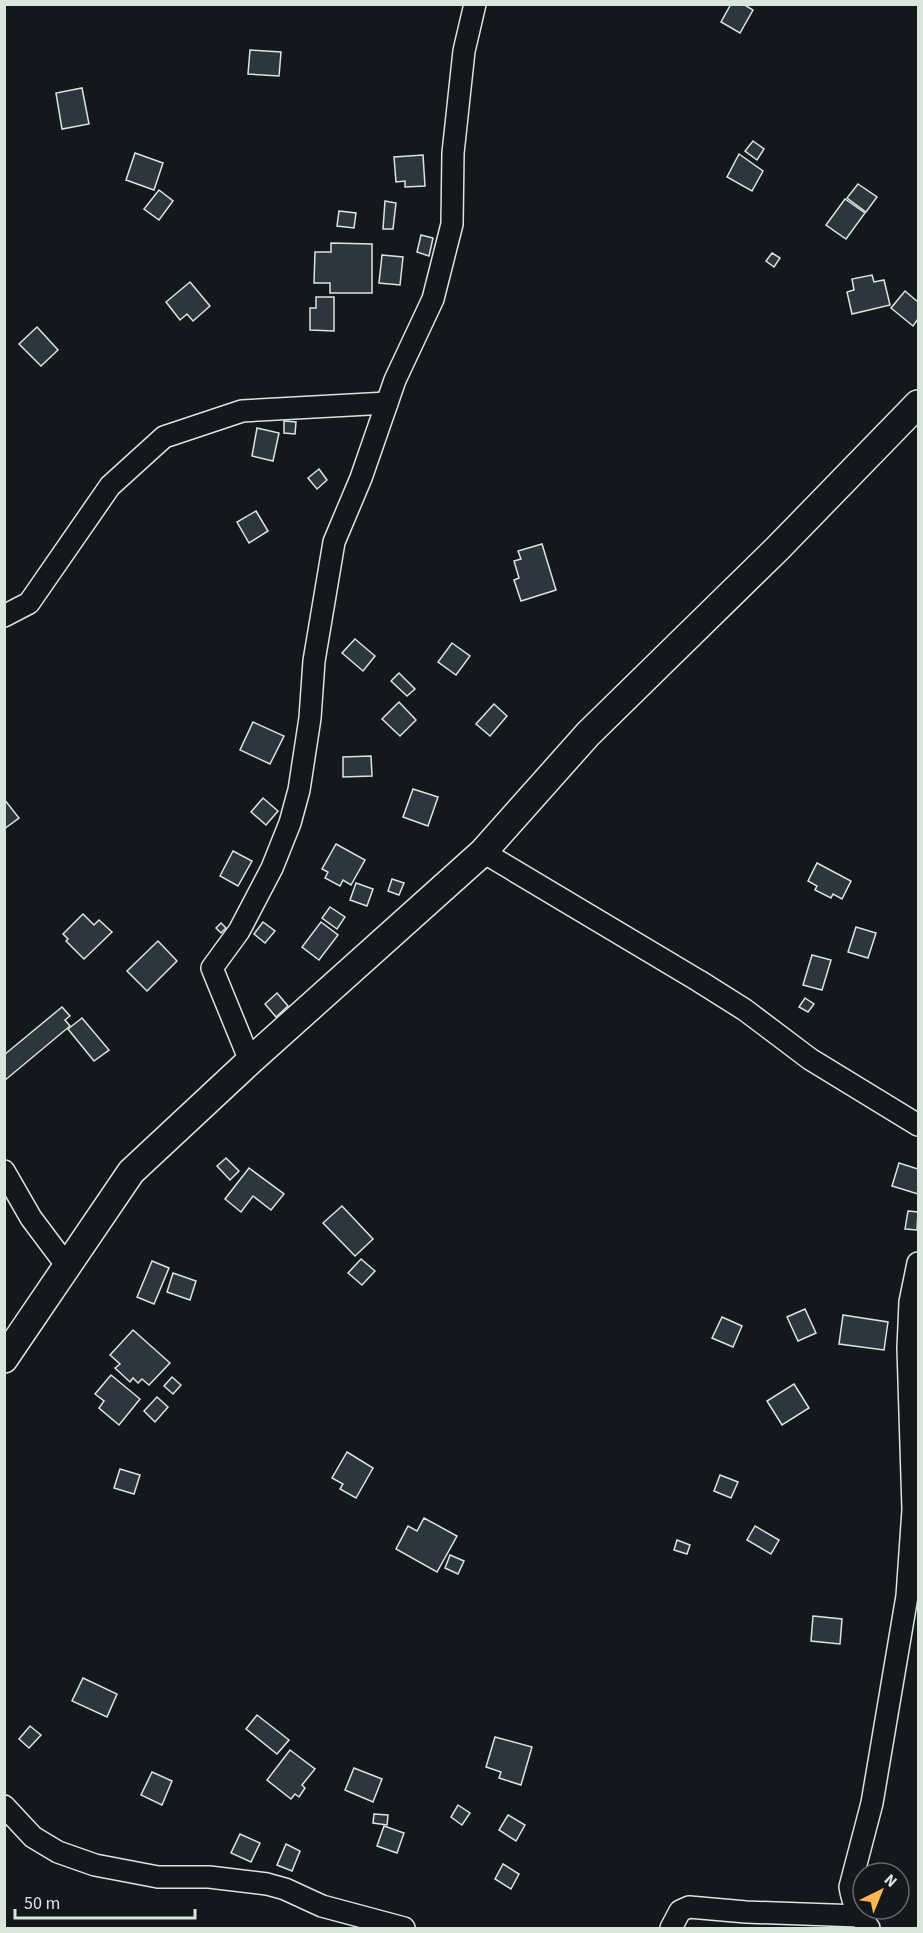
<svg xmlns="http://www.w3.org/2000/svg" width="923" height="1933" font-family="'Source Sans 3',sans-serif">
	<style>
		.building { fill: #2c363c; stroke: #d8e6dc; stroke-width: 1.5 }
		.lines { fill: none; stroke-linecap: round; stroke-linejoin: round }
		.minor-casing { stroke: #d8e6dc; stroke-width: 24 }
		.tertiary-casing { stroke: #d8e6dc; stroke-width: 30 }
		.minor { stroke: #14181c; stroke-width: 21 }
		.tertiary { stroke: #14181c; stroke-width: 27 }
	</style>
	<rect width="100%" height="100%" fill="#14181c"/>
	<g class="building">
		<path d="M 731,4 L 743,4 L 753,10 L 740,33 L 721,22 Z"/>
		<path d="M 250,50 L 281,52 L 279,76 L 248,74 Z"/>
		<path d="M 82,88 L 89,124 L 62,129 L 56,93 Z"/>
		<path d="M 753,141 L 764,149 L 757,160 L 745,151 Z"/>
		<path d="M 135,153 L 163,163 L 154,190 L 126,180 Z"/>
		<path d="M 739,154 L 763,171 L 752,191 L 727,177 Z"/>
		<path d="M 423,155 L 425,186 L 405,187 L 405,181 L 396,182 L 394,157 Z"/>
		<path d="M 858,184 L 877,197 L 866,212 L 847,198 Z"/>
		<path d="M 159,190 L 173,201 L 159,220 L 144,209 Z"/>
		<path d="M 845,199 L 865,213 L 846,239 L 826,225 Z"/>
		<path d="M 385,201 L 396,203 L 393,229 L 383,229 Z"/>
		<path d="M 339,211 L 356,213 L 354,228 L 337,226 Z"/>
		<path d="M 421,235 L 433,238 L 429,256 L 417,252 Z"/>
		<path d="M 331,243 L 372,244 L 372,293 L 330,293 L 330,283 L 314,283 L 315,252 L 331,252 Z"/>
		<path d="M 772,253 L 780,258 L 774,267 L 766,261 Z"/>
		<path d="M 382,255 L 403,257 L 400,285 L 379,283 Z"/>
		<path d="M 872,275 L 874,282 L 884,280 L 890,305 L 852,314 L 847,292 L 854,290 L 852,279 Z"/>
		<path d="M 190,282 L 210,306 L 193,321 L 187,314 L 180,320 L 166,302 Z"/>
		<path d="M 905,291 L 918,302 L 918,319 L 913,326 L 891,308 Z"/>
		<path d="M 316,297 L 334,297 L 334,331 L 310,330 L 310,308 L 316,308 Z"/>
		<path d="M 37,327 L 58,350 L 41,366 L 19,344 Z"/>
		<path d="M 284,421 L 296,422 L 295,434 L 284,433 Z"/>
		<path d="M 257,428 L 279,433 L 273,461 L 252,456 Z"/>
		<path d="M 319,469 L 327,480 L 317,489 L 308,478 Z"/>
		<path d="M 256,511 L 268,531 L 249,543 L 237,522 Z"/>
		<path d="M 542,544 L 556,590 L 521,601 L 514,580 L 519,578 L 514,561 L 521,559 L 518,551 Z"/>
		<path d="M 355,639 L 375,656 L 363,671 L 342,653 Z"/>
		<path d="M 452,643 L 470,656 L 456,675 L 438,662 Z"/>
		<path d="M 399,673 L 415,689 L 407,696 L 391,681 Z"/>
		<path d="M 399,702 L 416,720 L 400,736 L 382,719 Z"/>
		<path d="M 494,704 L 507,716 L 490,736 L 476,724 Z"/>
		<path d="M 253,722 L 284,736 L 270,764 L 240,750 Z"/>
		<path d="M 371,756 L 372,776 L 343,777 L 343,757 Z"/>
		<path d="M 413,789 L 438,797 L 428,826 L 403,817 Z"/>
		<path d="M 263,798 L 278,811 L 266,825 L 251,812 Z"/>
		<path d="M 4,799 L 19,818 L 4,829 Z"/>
		<path d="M 336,844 L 365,860 L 351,885 L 343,880 L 340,886 L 325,878 L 328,872 L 322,869 Z"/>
		<path d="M 233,851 L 252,861 L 238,886 L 220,876 Z"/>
		<path d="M 817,863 L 851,881 L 842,899 L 833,894 L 831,898 L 815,890 L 817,886 L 808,881 Z"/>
		<path d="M 392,879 L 404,883 L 399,895 L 388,891 Z"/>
		<path d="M 356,883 L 373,889 L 367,906 L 350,900 Z"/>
		<path d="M 330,907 L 345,917 L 337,929 L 322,918 Z"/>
		<path d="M 83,914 L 94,925 L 99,920 L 112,932 L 84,959 L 66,941 L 68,939 L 63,934 Z"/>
		<path d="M 263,922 L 275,931 L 265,943 L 254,934 Z"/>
		<path d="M 321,922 L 338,935 L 319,960 L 302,947 Z"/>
		<path d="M 221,923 L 226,928 L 221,933 L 216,928 Z"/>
		<path d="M 856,927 L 876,933 L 868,958 L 848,952 Z"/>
		<path d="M 158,941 L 177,961 L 147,991 L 127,971 Z"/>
		<path d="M 812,955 L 831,960 L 822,990 L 803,985 Z"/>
		<path d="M 277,993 L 288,1006 L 276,1017 L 265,1004 Z"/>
		<path d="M 805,998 L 814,1004 L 808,1012 L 799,1007 Z"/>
		<path d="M 62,1007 L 70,1016 L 65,1020 L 70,1026 L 4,1081 L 4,1055 Z"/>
		<path d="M 82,1018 L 109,1050 L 94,1061 L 68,1029 Z"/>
		<path d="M 226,1158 L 239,1171 L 230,1180 L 217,1166 Z"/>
		<path d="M 899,1163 L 918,1169 L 918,1194 L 892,1186 Z"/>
		<path d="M 249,1168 L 284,1194 L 271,1210 L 253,1196 L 241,1212 L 225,1199 Z"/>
		<path d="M 342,1206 L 373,1239 L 355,1256 L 323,1223 Z"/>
		<path d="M 908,1211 L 918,1212 L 917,1230 L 905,1229 Z"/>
		<path d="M 361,1259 L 375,1271 L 362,1285 L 348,1273 Z"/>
		<path d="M 152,1261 L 169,1268 L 154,1304 L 137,1297 Z"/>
		<path d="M 173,1273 L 196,1281 L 190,1300 L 167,1292 Z"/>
		<path d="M 805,1309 L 816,1333 L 798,1341 L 787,1317 Z"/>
		<path d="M 843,1315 L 888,1322 L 884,1350 L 839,1344 Z"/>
		<path d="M 722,1317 L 742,1326 L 733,1347 L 712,1338 Z"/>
		<path d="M 133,1330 L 170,1363 L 149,1385 L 142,1379 L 138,1383 L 133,1378 L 130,1382 L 115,1368 L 120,1364 L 110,1355 Z"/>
		<path d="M 111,1375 L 140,1399 L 119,1425 L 99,1408 L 104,1401 L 95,1394 Z"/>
		<path d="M 172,1377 L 181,1385 L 173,1394 L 164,1386 Z"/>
		<path d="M 794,1384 L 809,1408 L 782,1425 L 767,1401 Z"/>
		<path d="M 157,1397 L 168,1407 L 155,1422 L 144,1411 Z"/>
		<path d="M 347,1452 L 373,1468 L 356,1498 L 340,1489 L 343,1484 L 332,1478 Z"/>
		<path d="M 120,1469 L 140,1475 L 134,1494 L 114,1488 Z"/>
		<path d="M 720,1475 L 738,1482 L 731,1498 L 714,1491 Z"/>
		<path d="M 424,1518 L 457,1536 L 437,1572 L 396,1549 L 408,1526 L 417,1531 Z"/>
		<path d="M 755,1526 L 779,1540 L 771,1554 L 747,1540 Z"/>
		<path d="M 677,1540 L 690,1545 L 687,1554 L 674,1550 Z"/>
		<path d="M 450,1555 L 464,1561 L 458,1574 L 445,1568 Z"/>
		<path d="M 813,1616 L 842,1619 L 840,1644 L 811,1641 Z"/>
		<path d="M 83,1678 L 117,1694 L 107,1717 L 72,1701 Z"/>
		<path d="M 257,1715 L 289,1740 L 277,1754 L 246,1729 Z"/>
		<path d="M 30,1726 L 41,1735 L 29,1748 L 19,1739 Z"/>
		<path d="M 495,1737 L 532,1747 L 521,1785 L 499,1778 L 501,1772 L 486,1767 Z"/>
		<path d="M 290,1750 L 315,1769 L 302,1785 L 305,1788 L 299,1797 L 295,1794 L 291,1799 L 267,1780 Z"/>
		<path d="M 354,1768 L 382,1779 L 373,1802 L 345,1790 Z"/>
		<path d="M 152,1772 L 172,1781 L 162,1805 L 141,1795 Z"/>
		<path d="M 458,1805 L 470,1813 L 462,1825 L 451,1817 Z"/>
		<path d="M 374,1814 L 388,1815 L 387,1825 L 373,1823 Z"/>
		<path d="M 508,1815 L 525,1825 L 516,1841 L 499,1830 Z"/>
		<path d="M 384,1826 L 404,1833 L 397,1853 L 377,1846 Z"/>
		<path d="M 240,1834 L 260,1843 L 251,1862 L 231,1853 Z"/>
		<path d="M 286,1844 L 300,1851 L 292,1871 L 277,1865 Z"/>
		<path d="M 503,1864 L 519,1874 L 511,1889 L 495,1879 Z"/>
	</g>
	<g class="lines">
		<defs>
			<g id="minor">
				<path d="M 4,616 L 29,603 L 110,486 L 164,437 L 242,411 L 387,403"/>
				<path d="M 483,852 L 699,981 L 745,1010 L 810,1059 L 918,1125"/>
				<path d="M 250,1061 L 212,968 L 239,931 L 272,868 L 290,823 L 299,790 L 310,718 L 314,661 L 334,542 L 361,478 L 395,380 L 433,299 L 452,224 L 453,153 L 464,51 L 475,4"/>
				<path d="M 4,1171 L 31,1218 L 67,1266"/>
				<path d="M 4,1806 L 33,1837 L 58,1852 L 95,1865 L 158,1877 L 209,1877 L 267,1884 L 285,1889 L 322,1906 L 404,1928"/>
				<path d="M 671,1928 L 680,1911 L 689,1907 L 746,1912 L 859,1916"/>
				<path d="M 869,1928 C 858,1915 853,1904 850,1887 L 872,1803 L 907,1596 L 913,1510 L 908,1348 L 910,1302 L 918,1263"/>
			</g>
			<path id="tertiary" d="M 4,1359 L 131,1172 L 250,1061 L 483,852 L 588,734 L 777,549 L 918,404"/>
		</defs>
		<use href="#minor" class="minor-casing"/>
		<use href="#tertiary" class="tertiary-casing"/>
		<use href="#minor" class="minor"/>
		<use href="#tertiary" class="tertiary"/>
	</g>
	<rect width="923" height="1933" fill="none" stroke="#d8e6dc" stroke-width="12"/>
	<g transform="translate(881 1891) rotate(43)"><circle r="28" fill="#14181c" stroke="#626a69" stroke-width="1.5"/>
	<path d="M0-4.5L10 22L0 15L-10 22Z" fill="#ffb74d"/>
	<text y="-9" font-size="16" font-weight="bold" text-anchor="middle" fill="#d8e6dc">N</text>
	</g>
	<path d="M15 1909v9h180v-9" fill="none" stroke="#d8e6dc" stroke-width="3"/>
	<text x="24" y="1909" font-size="18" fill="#d8e6dc" stroke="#14181c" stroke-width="4.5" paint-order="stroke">50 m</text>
</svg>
